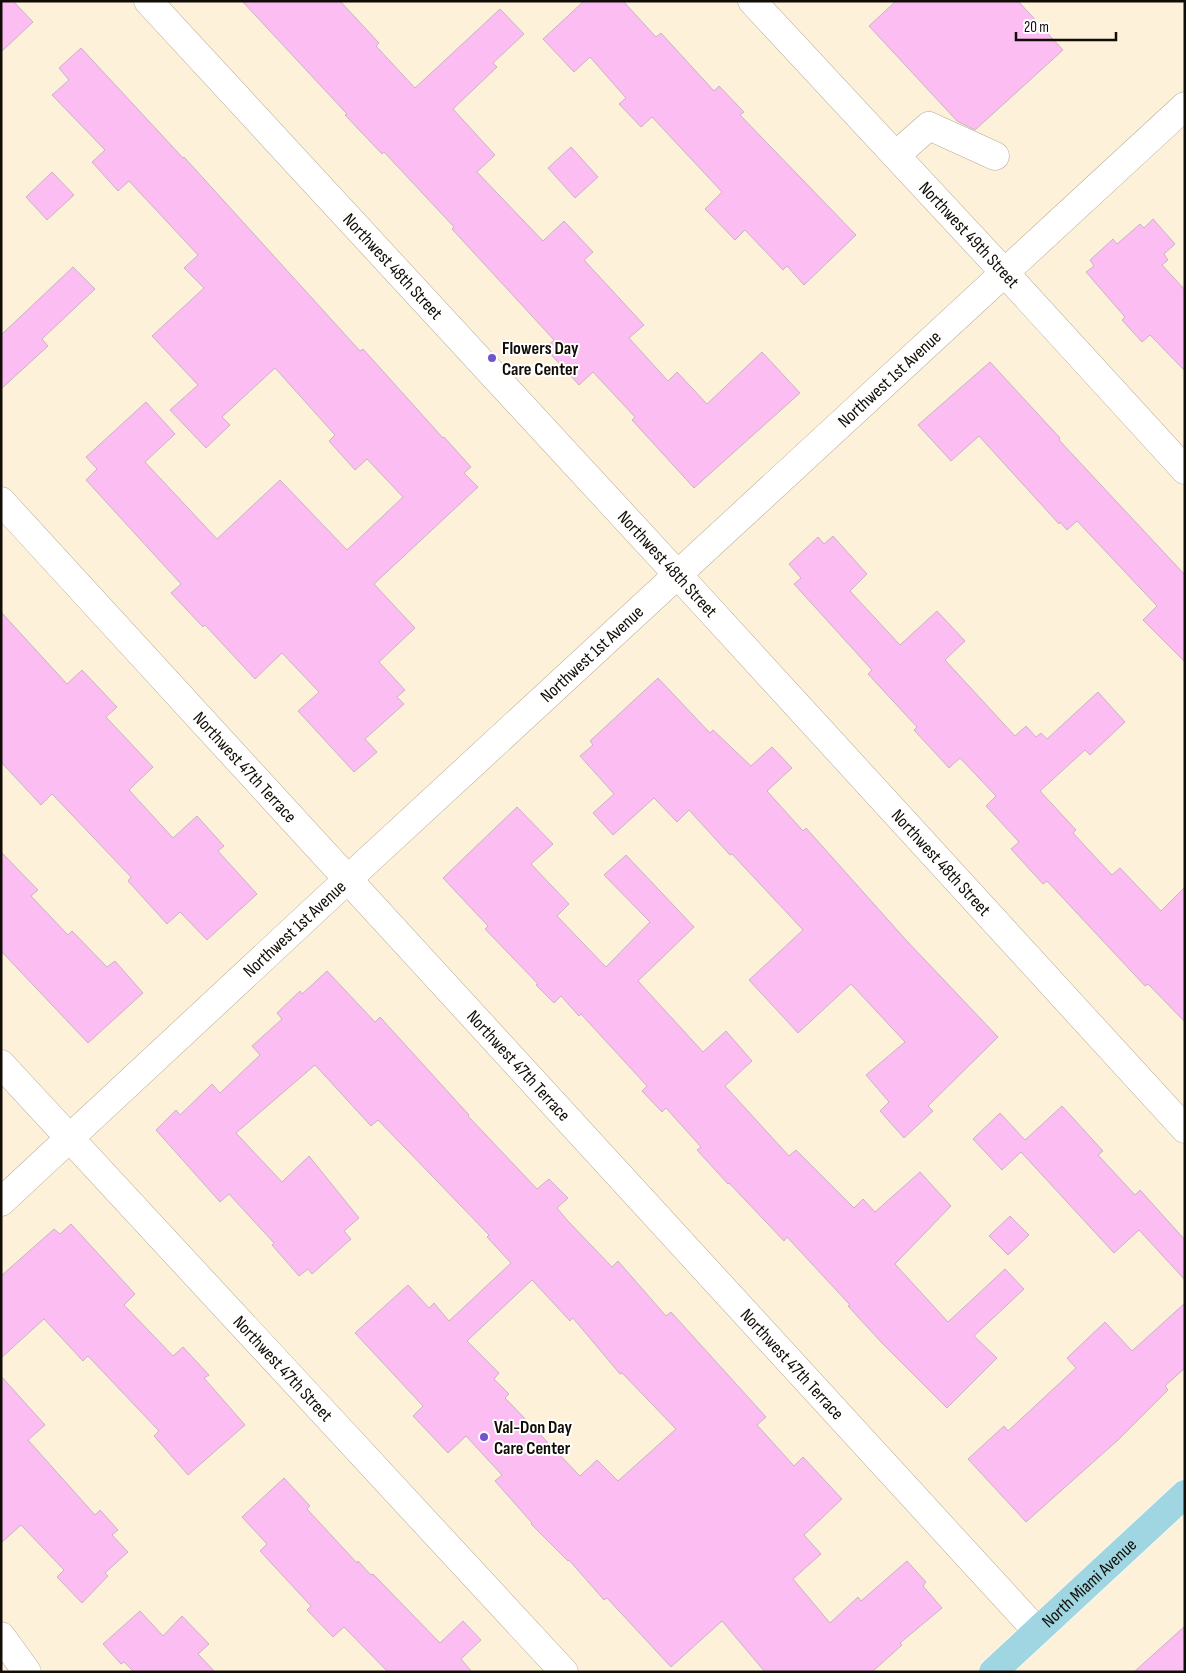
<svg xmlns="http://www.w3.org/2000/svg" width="1186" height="1673" font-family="'Sofia Sans Condensed',sans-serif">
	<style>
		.building { fill: #fcbdf3; stroke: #c8b4c5; fill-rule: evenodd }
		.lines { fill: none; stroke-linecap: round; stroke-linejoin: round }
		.minor-casing { stroke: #b7ab96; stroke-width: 29 }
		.major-casing { stroke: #fff; stroke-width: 29 }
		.minor { stroke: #fff; stroke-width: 28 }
		.major { stroke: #9fd6e1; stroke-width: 28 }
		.poi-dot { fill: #7254cd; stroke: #fff; stroke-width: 2 }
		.labels { text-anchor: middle; stroke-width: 4; stroke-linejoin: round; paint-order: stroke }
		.street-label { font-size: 18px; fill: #110d06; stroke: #fff }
		.poi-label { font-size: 18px; font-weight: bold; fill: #110d06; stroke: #fff; text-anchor: start }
	</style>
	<rect width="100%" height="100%" fill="#fdf1da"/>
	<g class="building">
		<path d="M 1,1 L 13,1 L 33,22 L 1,52 Z"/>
		<path d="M 242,1 L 340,1 L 379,43 L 376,46 L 415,88 L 500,9 L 524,34 L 493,63 L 497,67 L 453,109 L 495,155 L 477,172 L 543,241 L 564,221 L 593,252 L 584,260 L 644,325 L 629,338 L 668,381 L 677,372 L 707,404 L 762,352 L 800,393 L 694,488 L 632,420 L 635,417 L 593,372 L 579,385 L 545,348 L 554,340 L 452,229 L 454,227 L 384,152 L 382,154 L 345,115 L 347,114 Z"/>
		<path d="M 584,1 L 623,1 L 656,37 L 661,33 L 714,91 L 719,86 L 744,112 L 740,115 L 856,235 L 804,285 L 787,266 L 783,270 L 745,230 L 735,240 L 705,209 L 722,192 L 652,117 L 641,127 L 619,104 L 626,98 L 590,57 L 574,72 L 543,39 Z"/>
		<path d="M 896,1 L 1018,1 L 1063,50 L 975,130 L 957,121 L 869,26 Z"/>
		<path d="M 81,48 L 183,158 L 184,157 L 360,351 L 363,349 L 443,438 L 444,437 L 471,467 L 464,473 L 478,487 L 374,584 L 415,628 L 379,662 L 405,690 L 397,697 L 404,704 L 365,739 L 377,752 L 354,772 L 298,711 L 319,692 L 282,653 L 255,679 L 205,625 L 203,627 L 171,593 L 181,584 L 86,480 L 97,469 L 86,457 L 146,402 L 175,434 L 145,462 L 217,539 L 280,480 L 347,550 L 403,497 L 367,459 L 355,470 L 329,441 L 335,435 L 275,368 L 222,417 L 230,425 L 206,448 L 170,410 L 198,385 L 152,336 L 204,288 L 184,268 L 198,255 L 129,181 L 118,191 L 92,162 L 105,150 L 52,95 L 69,80 L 59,68 Z"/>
		<path d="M 571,147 L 598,177 L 575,198 L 548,168 Z"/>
		<path d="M 52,172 L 74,195 L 47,220 L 26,197 Z"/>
		<path d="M 1153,219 L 1175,244 L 1164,254 L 1168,260 L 1162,265 L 1185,290 L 1185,371 L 1150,335 L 1142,342 L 1122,320 L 1125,317 L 1086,272 L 1094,266 L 1090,260 L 1113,239 L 1117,244 L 1140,224 L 1144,228 Z"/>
		<path d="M 73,267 L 95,289 L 42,339 L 48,346 L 1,389 L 1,335 Z"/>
		<path d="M 990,362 L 1060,438 L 1059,440 L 1185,575 L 1185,662 L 1143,620 L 1157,606 L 1077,521 L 1067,530 L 1060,522 L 1059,524 L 979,436 L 951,461 L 918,425 Z"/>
		<path d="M 833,536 L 867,574 L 850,591 L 900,645 L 937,611 L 965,641 L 945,660 L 1015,736 L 1026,726 L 1036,737 L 1041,733 L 1047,739 L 1098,692 L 1125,722 L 1090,755 L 1085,750 L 1040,791 L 1076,830 L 1073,833 L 1112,875 L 1120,868 L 1161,911 L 1185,887 L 1185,1022 L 1148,984 L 1145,986 L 1047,881 L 1043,884 L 1011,849 L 1019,842 L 986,806 L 996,796 L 960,758 L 949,768 L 914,730 L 917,727 L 868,674 L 872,670 L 794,584 L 801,578 L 789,564 L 818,537 L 824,544 Z"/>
		<path d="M 1,612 L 67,684 L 82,670 L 117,707 L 106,717 L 153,767 L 129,790 L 173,838 L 197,816 L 224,846 L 218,851 L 257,894 L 207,940 L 180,912 L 167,924 L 128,881 L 131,877 L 52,794 L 41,805 L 1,762 Z"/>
		<path d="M 658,678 L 710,733 L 713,730 L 751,766 L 772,747 L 792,768 L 767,791 L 803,831 L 806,828 L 906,940 L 998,1037 L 928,1106 L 933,1111 L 904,1138 L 880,1111 L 889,1102 L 866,1075 L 905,1042 L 851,984 L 798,1033 L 749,980 L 803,930 L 732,854 L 730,855 L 689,810 L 677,822 L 654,798 L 613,835 L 593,813 L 614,794 L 580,756 L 593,745 L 590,741 Z"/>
		<path d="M 517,807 L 553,844 L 531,864 L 569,904 L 557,916 L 606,967 L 650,922 L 604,875 L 626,855 L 694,927 L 638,981 L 703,1052 L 726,1031 L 752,1061 L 725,1086 L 789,1156 L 796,1150 L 854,1208 L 863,1199 L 875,1212 L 920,1172 L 951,1206 L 895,1264 L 948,1322 L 1005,1269 L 1024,1289 L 974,1336 L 997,1358 L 947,1408 L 881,1342 L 848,1306 L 850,1305 L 787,1237 L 784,1241 L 729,1183 L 728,1184 L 697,1150 L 701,1147 L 666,1108 L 662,1112 L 642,1091 L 647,1086 L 581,1014 L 579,1016 L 561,996 L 554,1003 L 536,985 L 538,984 L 485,929 L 488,926 L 443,878 Z"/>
		<path d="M 1,852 L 38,890 L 31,896 L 68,935 L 72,931 L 107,967 L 115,961 L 143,993 L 88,1043 L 1,951 Z"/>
		<path d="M 327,971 L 375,1022 L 380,1017 L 469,1115 L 468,1116 L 537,1189 L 549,1179 L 568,1198 L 557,1208 L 567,1220 L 612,1267 L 618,1261 L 666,1316 L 671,1312 L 766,1417 L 757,1425 L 794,1466 L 803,1457 L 842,1499 L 804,1535 L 821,1554 L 793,1579 L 830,1623 L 858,1597 L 861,1601 L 907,1561 L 926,1582 L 923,1586 L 942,1608 L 900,1643 L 902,1645 L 872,1672 L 765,1672 L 722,1621 L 671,1667 L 607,1598 L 604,1600 L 569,1560 L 568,1561 L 531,1524 L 532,1523 L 495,1481 L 502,1475 L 466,1436 L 448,1453 L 413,1416 L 423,1406 L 355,1333 L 408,1285 L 429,1308 L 434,1303 L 449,1321 L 511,1263 L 487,1237 L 489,1235 L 378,1120 L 371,1126 L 315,1065 L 236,1133 L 282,1182 L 309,1156 L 359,1218 L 344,1231 L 351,1239 L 312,1274 L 308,1269 L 299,1276 L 272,1245 L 274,1243 L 229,1194 L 220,1202 L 156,1130 L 176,1110 L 180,1115 L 212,1084 L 220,1093 L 260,1055 L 252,1046 L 282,1019 L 277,1013 L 300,991 L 302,994 ZM 532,1280 L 570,1321 L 573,1318 L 620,1374 L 622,1373 L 676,1429 L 618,1481 L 597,1460 L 580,1476 L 505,1398 L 509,1394 L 494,1379 L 499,1373 L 467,1341 Z"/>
		<path d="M 1062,1106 L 1103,1151 L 1098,1155 L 1135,1195 L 1140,1190 L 1185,1240 L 1185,1280 L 1139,1230 L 1114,1253 L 1021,1152 L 1002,1170 L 973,1139 L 1000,1113 L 1025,1140 Z"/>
		<path d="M 1010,1216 L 1029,1235 L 1008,1255 L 989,1236 Z"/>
		<path d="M 71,1224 L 135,1294 L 124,1305 L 173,1356 L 183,1347 L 209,1375 L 204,1378 L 245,1425 L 188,1475 L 154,1436 L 159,1431 L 88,1356 L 83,1361 L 44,1319 L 1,1358 L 1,1276 L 54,1229 L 60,1234 Z"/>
		<path d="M 1185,1303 L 1185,1368 L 1165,1386 L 1168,1390 L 1118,1440 L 1026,1522 L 968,1459 L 1004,1426 L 1008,1431 L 1076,1368 L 1067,1358 L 1105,1322 L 1132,1351 Z"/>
		<path d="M 1,1376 L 45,1425 L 28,1440 L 95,1515 L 100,1510 L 118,1530 L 112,1535 L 128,1552 L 105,1573 L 108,1576 L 82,1603 L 57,1577 L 64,1570 L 21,1525 L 1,1543 Z"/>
		<path d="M 284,1478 L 310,1506 L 307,1509 L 357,1563 L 358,1561 L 371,1575 L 373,1574 L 440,1643 L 463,1621 L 481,1640 L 461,1659 L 472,1672 L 388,1672 L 344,1627 L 333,1637 L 307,1610 L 311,1606 L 260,1551 L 267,1544 L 242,1517 Z"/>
		<path d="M 140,1611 L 163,1636 L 182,1616 L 209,1644 L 198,1654 L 215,1672 L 134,1672 L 124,1662 L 121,1664 L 103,1644 Z"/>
		<path d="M 1185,1626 L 1185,1672 L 1134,1672 Z"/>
	</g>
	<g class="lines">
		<defs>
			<g id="minor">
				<path id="s1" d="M 148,1 L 677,574 L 1185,1129"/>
				<path id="s2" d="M 752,1 L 1004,272 L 1185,470"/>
				<path d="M 896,155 L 929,126 L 995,156"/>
				<path id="s3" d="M 1,501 L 1037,1631"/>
				<path id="s4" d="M 1,1064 L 564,1672"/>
				<path id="s5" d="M 1,1202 L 348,879 L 1185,106"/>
				<path d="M 1,1636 L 27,1672"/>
			</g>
			<g id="major">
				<path id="s6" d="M 993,1672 L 1185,1494"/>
			</g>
		</defs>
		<use href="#minor" class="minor-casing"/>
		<use href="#major" class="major-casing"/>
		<use href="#minor" class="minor"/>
		<use href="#major" class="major"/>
	</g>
	<g class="poi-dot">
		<circle cx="492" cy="358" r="5"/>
		<circle cx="484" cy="1437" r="5"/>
	</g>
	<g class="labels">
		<g class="street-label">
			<text dy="6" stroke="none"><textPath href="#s2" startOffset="319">Northwest 49th Street</textPath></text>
			<text dy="6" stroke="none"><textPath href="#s1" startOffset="361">Northwest 48th Street</textPath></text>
			<text dy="6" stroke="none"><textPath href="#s5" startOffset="1211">Northwest 1st Avenue</textPath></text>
			<text dy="6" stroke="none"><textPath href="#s1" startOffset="766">Northwest 48th Street</textPath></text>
			<text dy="6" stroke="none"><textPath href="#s5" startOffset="806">Northwest 1st Avenue</textPath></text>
			<text dy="6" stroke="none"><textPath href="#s3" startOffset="361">Northwest 47th Terrace</textPath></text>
			<text dy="6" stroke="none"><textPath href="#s1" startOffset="1171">Northwest 48th Street</textPath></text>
			<text dy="6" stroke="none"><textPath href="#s5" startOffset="401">Northwest 1st Avenue</textPath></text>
			<text dy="6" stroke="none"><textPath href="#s3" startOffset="766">Northwest 47th Terrace</textPath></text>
			<text dy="6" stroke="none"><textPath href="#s3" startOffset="1171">Northwest 47th Terrace</textPath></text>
			<text dy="6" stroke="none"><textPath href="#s4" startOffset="415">Northwest 47th Street</textPath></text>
			<text dy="6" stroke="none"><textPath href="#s6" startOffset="131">North Miami Avenue</textPath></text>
		</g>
		<g class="poi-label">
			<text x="502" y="354">Flowers Day<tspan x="502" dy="21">Care Center</tspan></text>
			<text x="494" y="1433">Val-Don Day<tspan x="494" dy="21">Care Center</tspan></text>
		</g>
	</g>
	<rect width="1186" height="1673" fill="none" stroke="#110d06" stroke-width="5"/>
	<path d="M1016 32v8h100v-8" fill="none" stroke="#110d06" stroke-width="2.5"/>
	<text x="1024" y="32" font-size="15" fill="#110d06" stroke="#ffffff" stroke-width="4" paint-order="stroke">20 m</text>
</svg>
